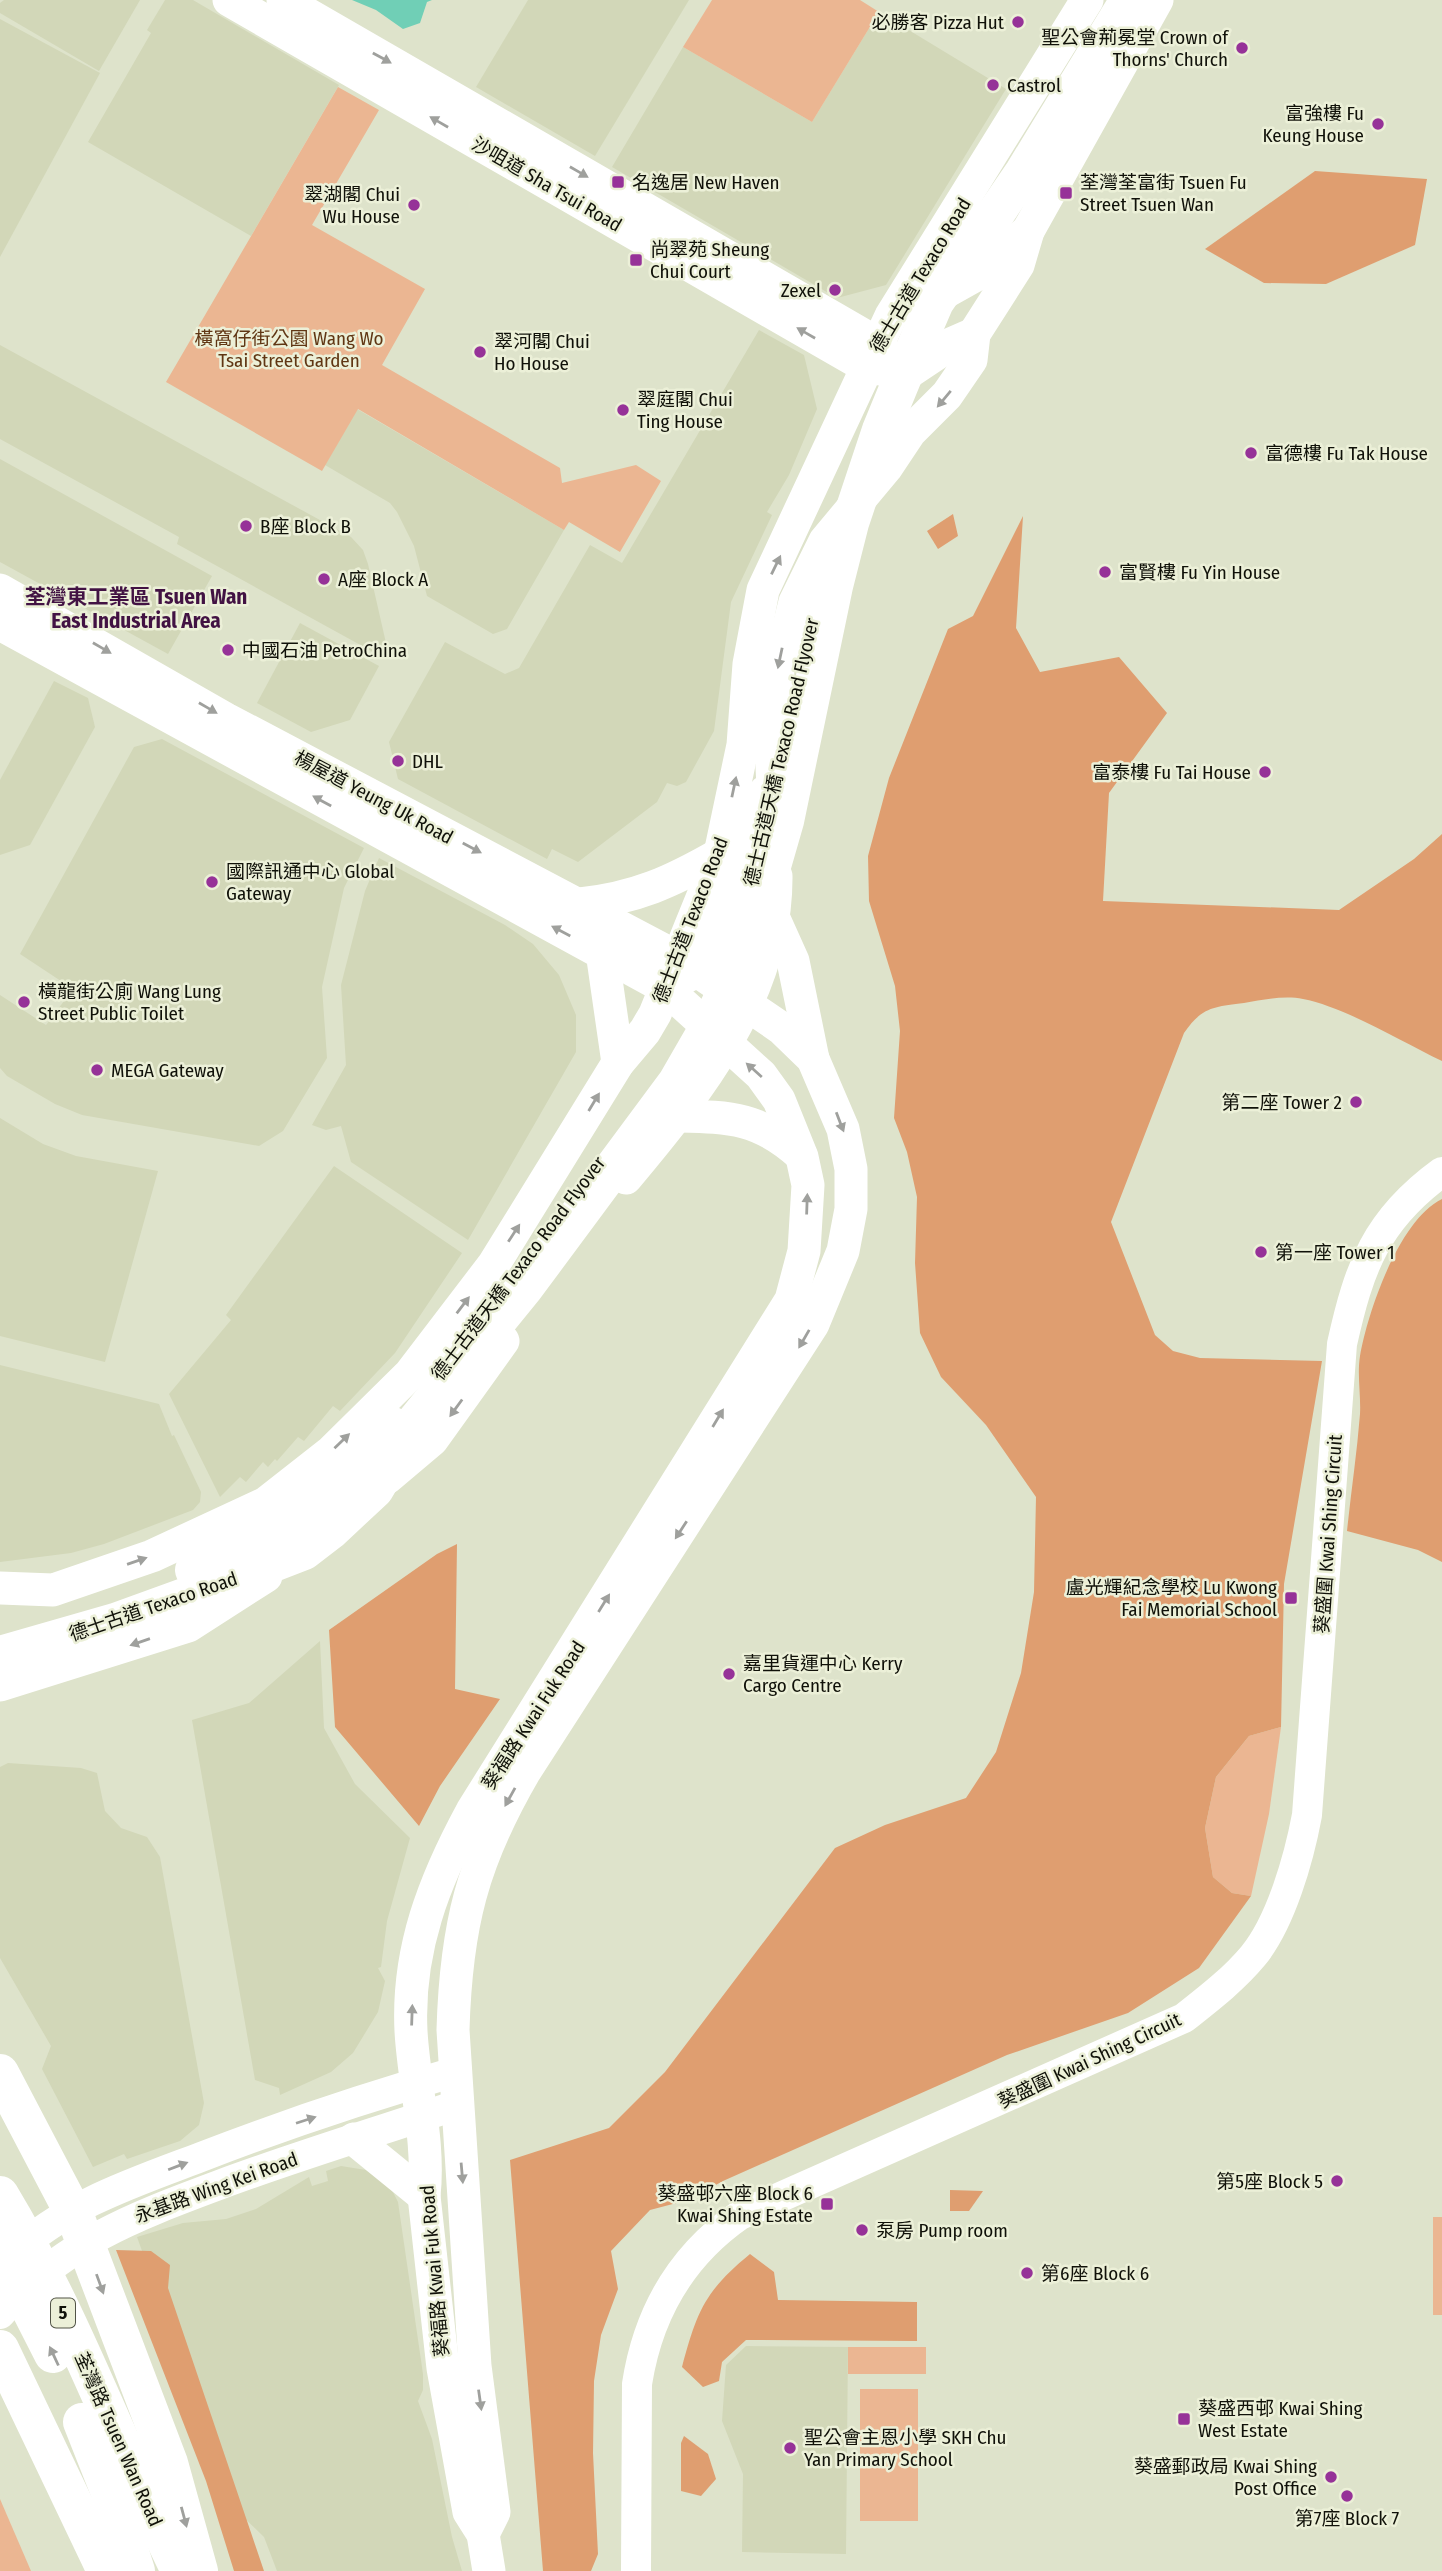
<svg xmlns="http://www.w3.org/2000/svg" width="1442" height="2571" font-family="'Fira Sans Condensed','Noto Sans TC',sans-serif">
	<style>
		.built { fill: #d2d7b8 }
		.green { fill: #ebb692 }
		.forest { fill: #df9e70 }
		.water { fill: #70cfb6 }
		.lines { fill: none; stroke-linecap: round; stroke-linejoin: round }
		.tertiary { stroke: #fff; stroke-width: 30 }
		.secondary { stroke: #fff; stroke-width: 33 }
		.primary { stroke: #fff; stroke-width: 38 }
		.motorway { stroke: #fff; stroke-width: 38 }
		.oneway { fill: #9fa09d }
		.poi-dot { fill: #963298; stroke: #ecf0d8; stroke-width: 2.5 }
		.labels { text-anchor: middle; stroke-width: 5; stroke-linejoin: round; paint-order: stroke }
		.shield { fill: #ecf0d8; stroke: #525447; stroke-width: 2 }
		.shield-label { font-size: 18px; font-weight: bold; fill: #101109 }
		.poi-label { font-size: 19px; fill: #101109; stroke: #ecf0d8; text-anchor: start }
		.street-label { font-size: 19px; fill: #101109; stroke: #ecf0d8 }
		.park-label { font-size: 19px; fill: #603613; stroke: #ecf0d8 }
		.neighbourhood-label { font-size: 21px; font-weight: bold; fill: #421243; stroke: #ecf0d8 }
	</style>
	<rect width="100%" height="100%" fill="#dee3cb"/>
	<g class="built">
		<path d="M 4,0 L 140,0 L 99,71 L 0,13 L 0,3 Z"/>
		<path d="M 165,0 L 193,0 L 339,85 L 251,236 L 88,142 L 151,33 L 147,30 Z"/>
		<path d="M 528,0 L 689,0 L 595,156 L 476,87 Z"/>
		<path d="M 879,12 L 1006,89 L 886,285 L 837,298 L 612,167 L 683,47 L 812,122 Z"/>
		<path d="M 0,19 L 100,73 L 0,257 Z"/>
		<path d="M 759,330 L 804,355 L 817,409 L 789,475 L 767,512 L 772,515 L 731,602 L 714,731 L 686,782 L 677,786 L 667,783 L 657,802 L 578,862 L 552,849 L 547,859 L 398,779 L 389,742 L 445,642 L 505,674 L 519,668 L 590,545 L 622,563 Z"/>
		<path d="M 0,345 L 351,537 L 363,550 L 368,564 L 386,643 L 384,658 L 177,544 L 179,537 L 0,439 Z"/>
		<path d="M 357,409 L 564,530 L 507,629 L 493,634 L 427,596 L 414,546 L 397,512 L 390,503 L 325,465 Z"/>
		<path d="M 0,459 L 212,576 L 168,654 L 0,562 Z"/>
		<path d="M 300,623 L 379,666 L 350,720 L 311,732 L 257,703 Z"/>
		<path d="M 54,681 L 88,698 L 95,727 L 30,845 L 0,855 L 0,780 Z"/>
		<path d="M 162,739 L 364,848 L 344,888 L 322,987 L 327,1058 L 283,1131 L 259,1146 L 82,1115 L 55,1104 L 7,1076 L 0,1068 L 0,995 L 46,1025 L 73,989 L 20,954 L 134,747 Z"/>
		<path d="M 379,858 L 505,925 L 533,944 L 559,975 L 576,1015 L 576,1052 L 468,1240 L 351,1162 L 341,1126 L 326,1130 L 312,1125 L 346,1065 L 341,985 L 365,891 Z"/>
		<path d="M 0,1118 L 43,1144 L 76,1156 L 158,1171 L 105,1362 L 0,1336 Z"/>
		<path d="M 334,1166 L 462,1253 L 395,1353 L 340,1411 L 333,1406 L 304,1441 L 298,1437 L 277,1461 L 275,1459 L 268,1467 L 263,1462 L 246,1482 L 240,1477 L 220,1497 L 169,1394 L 231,1320 L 226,1315 Z"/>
		<path d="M 0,1365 L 159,1404 L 172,1436 L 174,1435 L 201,1492 L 200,1502 L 193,1510 L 104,1544 L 71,1553 L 0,1562 Z"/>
		<path d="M 320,1641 L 324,1728 L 355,1784 L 410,1838 L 387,1921 L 381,1967 L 378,1968 L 385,1981 L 378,2012 L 353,2053 L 331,2072 L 280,2095 L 279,2088 L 255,2080 L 192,1720 L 249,1703 Z"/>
		<path d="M 8,1763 L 81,1768 L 97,1773 L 105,1811 L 121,1828 L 147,1837 L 160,1857 L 204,2103 L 199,2125 L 180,2141 L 127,2159 L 124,2154 L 93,2167 L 42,2069 L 51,2046 L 0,1958 L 0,1767 Z"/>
		<path d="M 341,2166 L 366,2170 L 391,2188 L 398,2202 L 423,2374 L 423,2390 L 418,2401 L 432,2439 L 452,2537 L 462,2571 L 277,2571 L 264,2537 L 236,2510 L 137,2237 L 183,2223 L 226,2219 L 256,2209 L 309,2177 L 312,2186 L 328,2181 L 326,2171 Z"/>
		<path d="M 746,2346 L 848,2347 L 846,2554 L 742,2552 L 743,2474 L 722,2421 L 726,2365 Z"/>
	</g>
	<g class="green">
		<path d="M 712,0 L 860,0 L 879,12 L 812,122 L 683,47 Z"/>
		<path d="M 338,87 L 379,110 L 312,225 L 425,289 L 382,365 L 560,468 L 562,483 L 636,465 L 661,481 L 620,552 L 569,522 L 564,530 L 358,409 L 322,471 L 166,382 Z"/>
		<path d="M 1281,1727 L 1269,1814 L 1251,1896 L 1232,1893 L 1213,1877 L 1205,1828 L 1216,1777 L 1249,1736 Z"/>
		<rect x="1433" y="2217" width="9" height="98"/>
		<rect x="848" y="2347" width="78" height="27"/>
		<rect x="860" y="2389" width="58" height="132"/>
		<path d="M 0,2499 L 31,2571 L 0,2571 Z"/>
	</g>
	<g class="forest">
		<path d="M 1315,171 L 1427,179 L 1415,245 L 1326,284 L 1264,283 L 1205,249 Z"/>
		<path d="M 953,514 L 958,536 L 938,549 L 927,531 Z"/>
		<path d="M 1023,516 L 1016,628 L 1040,672 L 1119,657 L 1167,713 L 1109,793 L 1103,901 L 1339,910 L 1414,859 L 1442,834 L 1442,1061 C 1402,1042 1345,1007 1303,999 C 1284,995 1263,1000 1244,1003 C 1213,1007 1202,1007 1184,1033 L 1111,1222 L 1155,1335 L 1173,1351 L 1200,1358 L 1322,1361 L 1284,1584 L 1281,1727 L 1249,1736 L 1216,1777 L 1205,1828 L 1213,1877 L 1232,1893 L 1251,1896 L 1199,1968 L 1128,2013 L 1007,2055 L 723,2181 L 688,2200 L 650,2210 L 611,2251 L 618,2289 L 601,2335 L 594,2381 L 593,2453 L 598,2554 L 591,2571 L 543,2571 L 510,2160 L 609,2128 L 665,2072 L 835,1848 L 885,1825 L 966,1798 L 996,1752 L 1021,1673 L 1034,1592 L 1036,1497 L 986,1425 L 941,1377 L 920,1333 L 915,1263 L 917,1197 L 907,1152 L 894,1118 L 900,1031 L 895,986 L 869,901 L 868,856 L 889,778 L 948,629 L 973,616 Z"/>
		<path d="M 1442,1199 L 1442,1562 L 1418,1550 L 1347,1531 C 1351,1492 1357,1453 1360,1414 C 1361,1395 1357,1375 1360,1356 C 1368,1311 1399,1220 1442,1199 Z"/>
		<path d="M 457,1544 L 455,1689 L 500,1699 L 440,1786 L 419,1826 L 335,1727 L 329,1630 L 437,1554 Z"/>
		<path d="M 950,2190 L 983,2191 L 969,2211 L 950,2211 Z"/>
		<path d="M 116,2250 L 151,2251 L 170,2265 L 168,2288 L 264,2571 L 234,2571 L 206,2481 Z"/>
		<path d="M 750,2254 L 774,2272 L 778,2300 L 917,2302 L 917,2341 L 746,2340 L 722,2362 L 719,2381 L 703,2387 L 682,2367 C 697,2311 705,2291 750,2254 Z"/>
		<path d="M 684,2436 L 708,2454 L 716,2479 L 701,2496 L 681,2491 L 681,2443 Z"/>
	</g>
	<path class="water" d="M 352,0 L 432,0 L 427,2 L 420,23 L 403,29 L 376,10 Z"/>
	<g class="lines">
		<g class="tertiary">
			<path d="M 12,2255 C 64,2205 135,2182 201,2157 C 284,2125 370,2096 455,2072"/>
			<path d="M 0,2314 C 62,2244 133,2217 219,2185 C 297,2156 377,2132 457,2105"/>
			<path d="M 636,2571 L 637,2384 C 648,2313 681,2256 740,2215 L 1184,2018 C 1208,1999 1233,1980 1253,1956 C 1281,1922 1299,1858 1307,1815 L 1342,1344 C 1359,1267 1376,1220 1442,1172"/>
		</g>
		<g class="secondary">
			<path d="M 229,0 L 865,366 L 906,374 L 951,344 L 974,334"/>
			<path d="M 283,0 L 877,343 L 891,359"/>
			<path d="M 940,295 L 974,276 L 1028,231"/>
			<path d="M 0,590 L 226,719 L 677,957 L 781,1028 L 813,1059 L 843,1129 L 851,1169 L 851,1209 L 843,1251 L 813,1324 L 525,1771 C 472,1862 456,1926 453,2030 L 475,2366 L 494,2512 L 483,2534"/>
			<path d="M 0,624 L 664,987 L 761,1075 L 779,1100 L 802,1157 L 808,1185 L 804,1251 L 791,1300 L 472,1811 C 434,1881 407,1950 411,2031 C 414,2086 430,2141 424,2196 L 443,2368 L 469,2512 L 483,2534 L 489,2571"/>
			<path d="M 775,829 L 772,767 L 778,670 L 795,602 L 825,541 L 886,468 L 910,432 L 947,395 L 971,360 L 974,334 L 1018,265 L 1028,231 L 1157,0"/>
			<path d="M 580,904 C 636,898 671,882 720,854"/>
			<path d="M 775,921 L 793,961 L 813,1059"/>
			<path d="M 602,952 L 618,1063"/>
			<path d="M 679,980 C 685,977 694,974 698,969 C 725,938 753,834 765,792"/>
			<path d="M 679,1116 C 731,1117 760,1118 801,1155"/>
			<path d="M 626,1178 C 698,1092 777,994 776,876"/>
			<path d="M 387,1478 L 432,1440 L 503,1341"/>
			<path d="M 0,1588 L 53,1590 L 152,1556 L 266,1503 L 331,1452 L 410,1374 L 494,1264 L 618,1063 L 645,1031 L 655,1014 L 720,854 L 743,745 L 749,664 L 763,590 L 891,316 L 1087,0"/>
			<path d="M 0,1685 L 188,1626 L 266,1576"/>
			<path d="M 354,2139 L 424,2196"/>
		</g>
		<g class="primary">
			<path d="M 194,1570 L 282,1525 L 351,1471 L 393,1426"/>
			<path d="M 0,1655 L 115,1622 L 195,1593 L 304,1551 L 330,1531 L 375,1489 L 412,1426 L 525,1287 L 677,1082 L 711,1023 L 744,953 L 768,880 L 785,821 L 834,586 L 850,523 L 881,430 L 907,367 L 935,302 L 1024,172 L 1129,0"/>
		</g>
		<g class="motorway">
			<path d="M 0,2073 L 75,2216 L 169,2463 L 199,2571"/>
			<path d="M 0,2195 C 72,2314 119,2447 180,2571"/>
			<path d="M 0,2250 L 53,2354"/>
			<path d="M 0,2349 L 106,2571"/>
			<path d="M 82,2422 L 116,2508 L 136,2571"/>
		</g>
	</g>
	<defs><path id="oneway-solid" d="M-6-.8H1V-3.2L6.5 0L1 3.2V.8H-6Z" transform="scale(1.75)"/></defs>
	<g class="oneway">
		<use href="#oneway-solid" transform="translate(382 58) rotate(29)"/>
		<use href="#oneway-solid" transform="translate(439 122) rotate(-150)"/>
		<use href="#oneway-solid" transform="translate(579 172) rotate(30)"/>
		<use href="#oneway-solid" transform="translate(806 333) rotate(-150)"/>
		<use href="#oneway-solid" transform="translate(944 399) rotate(130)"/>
		<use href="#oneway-solid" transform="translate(776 565) rotate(-64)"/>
		<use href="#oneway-solid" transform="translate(102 648) rotate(30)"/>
		<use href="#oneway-solid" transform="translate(780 658) rotate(102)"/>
		<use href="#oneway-solid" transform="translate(208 708) rotate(30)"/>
		<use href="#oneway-solid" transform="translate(734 787) rotate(-78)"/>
		<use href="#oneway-solid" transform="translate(322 801) rotate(-151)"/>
		<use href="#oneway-solid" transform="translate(472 848) rotate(28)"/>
		<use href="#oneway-solid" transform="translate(561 931) rotate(-152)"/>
		<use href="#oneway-solid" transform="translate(754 1070) rotate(-138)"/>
		<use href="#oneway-solid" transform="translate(594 1102) rotate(-59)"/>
		<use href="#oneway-solid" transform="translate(840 1122) rotate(69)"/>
		<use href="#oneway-solid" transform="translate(807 1204) rotate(-88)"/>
		<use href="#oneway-solid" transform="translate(514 1233) rotate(-57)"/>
		<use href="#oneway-solid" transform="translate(463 1305) rotate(-53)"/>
		<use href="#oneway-solid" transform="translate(804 1339) rotate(120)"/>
		<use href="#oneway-solid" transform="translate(456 1408) rotate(126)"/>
		<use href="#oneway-solid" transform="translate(718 1418) rotate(-59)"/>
		<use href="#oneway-solid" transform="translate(342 1441) rotate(-44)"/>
		<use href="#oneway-solid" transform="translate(681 1530) rotate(123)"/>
		<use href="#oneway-solid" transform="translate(137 1561) rotate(-19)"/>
		<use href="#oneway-solid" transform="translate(604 1603) rotate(-58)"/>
		<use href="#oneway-solid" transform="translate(140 1642) rotate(161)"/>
		<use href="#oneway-solid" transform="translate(510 1797) rotate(119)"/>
		<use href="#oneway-solid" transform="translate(412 2015) rotate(-88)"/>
		<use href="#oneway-solid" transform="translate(306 2120) rotate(-18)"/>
		<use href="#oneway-solid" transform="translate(178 2166) rotate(-21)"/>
		<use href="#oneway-solid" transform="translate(462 2173) rotate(85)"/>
		<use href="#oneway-solid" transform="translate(100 2284) rotate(70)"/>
		<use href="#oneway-solid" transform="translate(54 2356) rotate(-115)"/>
		<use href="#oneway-solid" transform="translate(480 2400) rotate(82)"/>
		<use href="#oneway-solid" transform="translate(184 2517) rotate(75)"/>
	</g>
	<g class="poi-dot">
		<circle cx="1018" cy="22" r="7"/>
		<circle cx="1242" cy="48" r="7"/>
		<circle cx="993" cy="85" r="7"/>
		<circle cx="1378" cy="124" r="7"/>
		<rect x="611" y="175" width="14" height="14" rx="3.5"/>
		<rect x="1059" y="186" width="14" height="14" rx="3.5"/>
		<circle cx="414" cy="205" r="7"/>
		<rect x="629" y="253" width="14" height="14" rx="3.5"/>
		<circle cx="835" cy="290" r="7"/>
		<circle cx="480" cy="352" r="7"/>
		<circle cx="623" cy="410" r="7"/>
		<circle cx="1251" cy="453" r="7"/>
		<circle cx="246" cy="526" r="7"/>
		<circle cx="1105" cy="572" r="7"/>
		<circle cx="324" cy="579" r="7"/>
		<circle cx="228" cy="650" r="7"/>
		<circle cx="398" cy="761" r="7"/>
		<circle cx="1265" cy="772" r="7"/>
		<circle cx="212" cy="882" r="7"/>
		<circle cx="24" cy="1002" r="7"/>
		<circle cx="97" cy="1070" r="7"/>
		<circle cx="1356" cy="1102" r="7"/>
		<circle cx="1261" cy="1252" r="7"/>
		<rect x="1284" y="1591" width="14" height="14" rx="3.5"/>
		<circle cx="729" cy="1674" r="7"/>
		<circle cx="1337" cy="2181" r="7"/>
		<rect x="820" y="2197" width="14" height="14" rx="3.5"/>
		<circle cx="862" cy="2230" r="7"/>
		<circle cx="1027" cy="2273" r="7"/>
		<rect x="1177" y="2412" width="14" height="14" rx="3.5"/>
		<circle cx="790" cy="2448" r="7"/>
		<circle cx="1331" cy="2477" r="7"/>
		<circle cx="1347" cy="2496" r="7"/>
	</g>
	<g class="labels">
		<rect class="shield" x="51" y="2298.5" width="24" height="29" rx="5"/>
		<g class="shield-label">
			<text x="63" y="2319">5</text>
		</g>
		<g class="poi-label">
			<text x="1004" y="29" text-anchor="end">必勝客 Pizza Hut</text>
			<text x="1228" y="44" text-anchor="end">聖公會荊冕堂 Crown of<tspan x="1228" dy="22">Thorns' Church</tspan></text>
			<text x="1007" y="92">Castrol</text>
			<text x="1364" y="120" text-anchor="end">富強樓 Fu<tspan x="1364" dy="22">Keung House</tspan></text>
			<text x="632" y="189">名逸居 New Haven</text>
			<text x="1080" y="189">荃灣荃富街 Tsuen Fu<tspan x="1080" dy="22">Street Tsuen Wan</tspan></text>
			<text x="400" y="201" text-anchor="end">翠湖閣 Chui<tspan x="400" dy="22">Wu House</tspan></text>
			<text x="650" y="256">尚翠苑 Sheung<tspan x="650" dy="22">Chui Court</tspan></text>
			<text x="821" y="297" text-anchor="end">Zexel</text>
			<text x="494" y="348">翠河閣 Chui<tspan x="494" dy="22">Ho House</tspan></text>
			<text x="637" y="406">翠庭閣 Chui<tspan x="637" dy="22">Ting House</tspan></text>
			<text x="1265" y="460">富德樓 Fu Tak House</text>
			<text x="260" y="533">B座 Block B</text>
			<text x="1119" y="579">富賢樓 Fu Yin House</text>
			<text x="338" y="586">A座 Block A</text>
			<text x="242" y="657">中國石油 PetroChina</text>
			<text x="412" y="768">DHL</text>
			<text x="1251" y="779" text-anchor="end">富泰樓 Fu Tai House</text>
			<text x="226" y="878">國際訊通中心 Global<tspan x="226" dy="22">Gateway</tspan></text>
			<text x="38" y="998">橫龍街公廁 Wang Lung<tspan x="38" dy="22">Street Public Toilet</tspan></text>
			<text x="111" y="1077">MEGA Gateway</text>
			<text x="1342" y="1109" text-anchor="end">第二座 Tower 2</text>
			<text x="1275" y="1259">第一座 Tower 1</text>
			<text x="1277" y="1594" text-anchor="end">盧光輝紀念學校 Lu Kwong<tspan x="1277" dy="22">Fai Memorial School</tspan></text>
			<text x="743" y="1670">嘉里貨運中心 Kerry<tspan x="743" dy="22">Cargo Centre</tspan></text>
			<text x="1323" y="2188" text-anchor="end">第5座 Block 5</text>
			<text x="813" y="2200" text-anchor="end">葵盛邨六座 Block 6<tspan x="813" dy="22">Kwai Shing Estate</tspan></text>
			<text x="876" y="2237">泵房 Pump room</text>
			<text x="1041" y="2280">第6座 Block 6</text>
			<text x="1198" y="2415">葵盛西邨 Kwai Shing<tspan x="1198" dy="22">West Estate</tspan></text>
			<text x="804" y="2444">聖公會主恩小學 SKH Chu<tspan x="804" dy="22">Yan Primary School</tspan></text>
			<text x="1317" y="2473" text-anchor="end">葵盛郵政局 Kwai Shing<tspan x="1317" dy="22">Post Office</tspan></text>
			<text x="1347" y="2525" text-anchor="middle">第7座 Block 7</text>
		</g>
		<g class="street-label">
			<text transform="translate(547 184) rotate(30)" y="7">沙咀道 Sha Tsui Road</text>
			<text transform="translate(920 275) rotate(-59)" y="7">德士古道 Texaco Road</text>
			<text transform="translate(781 752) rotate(-77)" y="7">德士古道天橋 Texaco Road Flyover</text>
			<text transform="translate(374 797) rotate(28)" y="7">楊屋道 Yeung Uk Road</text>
			<text transform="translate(690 920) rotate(-69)" y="7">德士古道 Texaco Road</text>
			<text transform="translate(518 1268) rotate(-53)" y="7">德士古道天橋 Texaco Road Flyover</text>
			<text transform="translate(1328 1534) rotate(-86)" y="7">葵盛圍 Kwai Shing Circuit</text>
			<text transform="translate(153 1606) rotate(-19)" y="7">德士古道 Texaco Road</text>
			<text transform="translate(533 1715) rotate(-57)" y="7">葵福路 Kwai Fuk Road</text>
			<text transform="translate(1089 2060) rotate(-25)" y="7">葵盛圍 Kwai Shing Circuit</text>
			<text transform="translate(216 2187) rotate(-20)" y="7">永基路 Wing Kei Road</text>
			<text transform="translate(434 2271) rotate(-95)" y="7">葵福路 Kwai Fuk Road</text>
			<text transform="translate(119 2439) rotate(66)" y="7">荃灣路 Tsuen Wan Road</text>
		</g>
		<g class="park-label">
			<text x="289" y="345">橫窩仔街公園 Wang Wo<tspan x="289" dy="22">Tsai Street Garden</tspan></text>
		</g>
		<g class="neighbourhood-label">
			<text x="136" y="604">荃灣東工業區 Tsuen Wan<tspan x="136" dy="24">East Industrial Area</tspan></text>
		</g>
	</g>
</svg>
